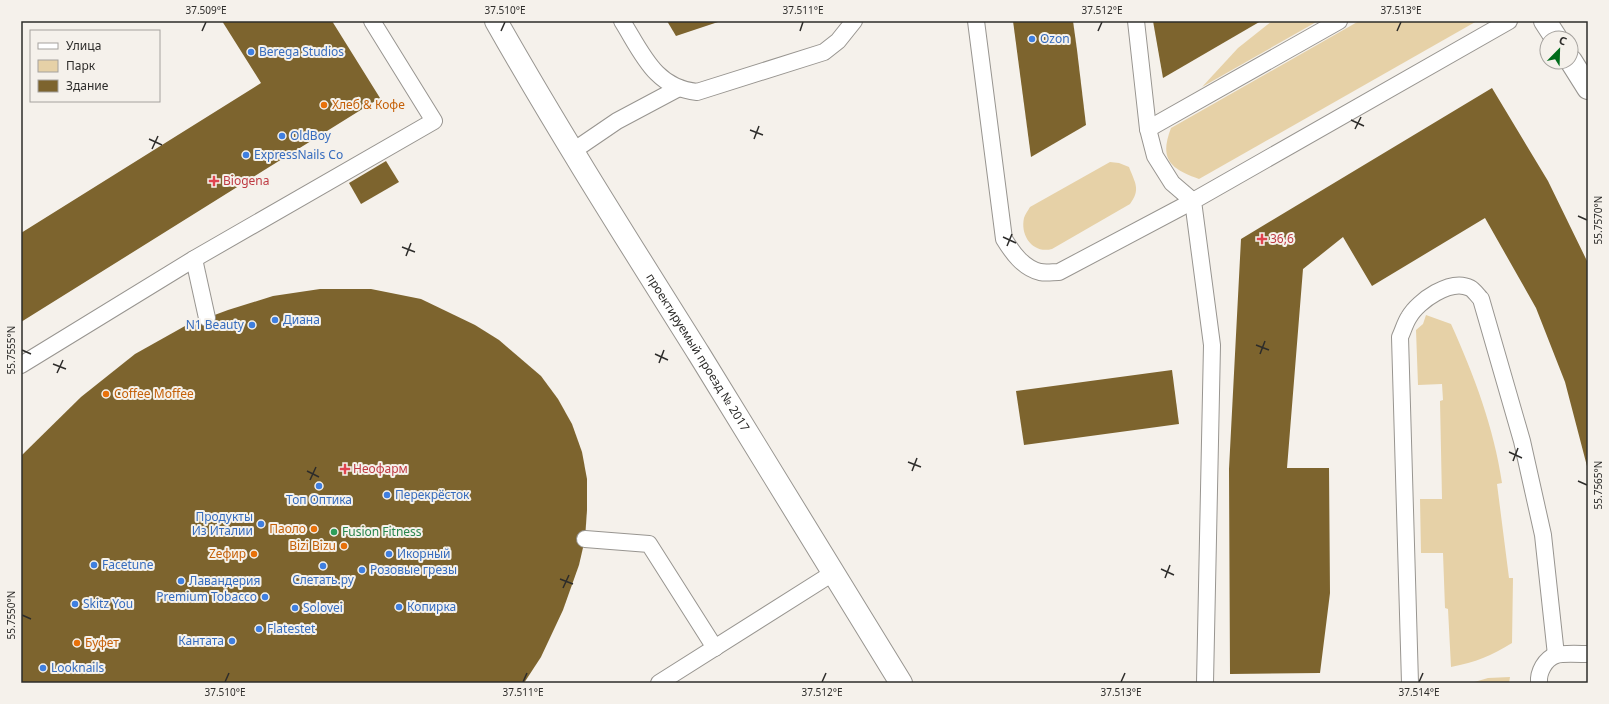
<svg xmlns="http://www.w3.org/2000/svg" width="1609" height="704" font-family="'Noto Sans',sans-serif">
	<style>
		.green { fill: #e6d1a7 }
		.building { fill: #7d642e }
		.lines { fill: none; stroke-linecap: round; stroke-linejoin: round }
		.lane-casing { stroke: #989590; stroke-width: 18 }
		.street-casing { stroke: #989590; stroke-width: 24 }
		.secondary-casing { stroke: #989590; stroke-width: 24 }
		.lane { stroke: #fff; stroke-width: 16 }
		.street { stroke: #fff; stroke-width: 22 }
		.secondary { stroke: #fff; stroke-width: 22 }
		.ticks { fill: none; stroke: #2d2c2a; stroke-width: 1.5 }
		.shop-dot { fill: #3f7fe0; stroke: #f5f1eb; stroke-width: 1.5 }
		.food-dot { fill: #e8710a; stroke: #f5f1eb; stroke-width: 1.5 }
		.health-dot { fill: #e0444e; stroke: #f5f1eb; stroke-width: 1.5 }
		.leisure-dot { fill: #2e9e5b; stroke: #f5f1eb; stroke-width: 1.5 }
		.labels { text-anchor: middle; stroke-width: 4; stroke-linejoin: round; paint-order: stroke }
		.shop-label { font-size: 12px; fill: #366cbe; stroke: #f5f1eb; text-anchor: start }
		.food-label { font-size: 12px; fill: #c56008; stroke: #f5f1eb; text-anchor: start }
		.health-label { font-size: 12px; fill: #be3a42; stroke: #f5f1eb; text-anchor: start }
		.street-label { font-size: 12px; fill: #2d2c2a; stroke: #f5f1eb }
		.leisure-label { font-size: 12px; fill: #27864d; stroke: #f5f1eb; text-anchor: start }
		.neatline { fill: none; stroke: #2d2c2a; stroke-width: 1.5 }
		.ticks-label { font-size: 10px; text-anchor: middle; fill: #2d2c2a }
	</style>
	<rect width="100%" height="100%" fill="#f5f1eb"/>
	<g class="green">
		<path d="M 1272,21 L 1318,21 L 1202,87 L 1238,48 Z"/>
		<path d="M 1359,21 L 1477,21 L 1199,179 C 1170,169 1159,159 1171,128 Z"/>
		<path d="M 1110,162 L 1119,163 L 1129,167 C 1135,183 1141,189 1130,204 L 1052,249 C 1033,254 1020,236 1024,218 C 1025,214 1028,211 1030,207 Z"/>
		<path d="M 1426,315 L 1451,324 C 1474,375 1494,428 1502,483 L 1497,484 L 1509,578 L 1513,578 L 1512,643 C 1491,656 1476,662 1451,667 L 1448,609 L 1445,608 L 1443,553 L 1421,553 L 1420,499 L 1442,499 L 1440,401 L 1443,400 L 1442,384 L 1418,385 L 1416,330 L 1423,324 Z"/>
		<path d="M 1510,677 L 1509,683 L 1471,683 L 1488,678 Z"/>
	</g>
	<g class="building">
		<path d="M 222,21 L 332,21 L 380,98 L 21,322 L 21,233 L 261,83 Z"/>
		<path d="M 667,21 L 721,21 L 676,36 Z"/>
		<path d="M 1013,21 L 1073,21 L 1077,50 L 1086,125 L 1031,157 Z"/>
		<path d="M 1153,21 L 1261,21 L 1163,78 Z"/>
		<path d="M 1492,88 L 1548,181 L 1588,263 L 1588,470 L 1565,382 L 1536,308 L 1485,218 L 1372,286 L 1343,237 L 1303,269 L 1287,468 L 1329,468 L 1330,593 L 1320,673 L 1230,674 L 1229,469 L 1241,239 Z"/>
		<path d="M 386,161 L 399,182 L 361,204 L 349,183 Z"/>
		<path d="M 320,289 L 371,289 L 421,299 L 475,325 L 499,340 L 541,376 L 558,399 L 572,424 L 582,452 L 587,479 L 587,510 L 585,539 L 579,565 L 563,610 L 541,657 L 524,683 L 21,683 L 21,456 L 81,397 L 135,354 L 185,326 L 228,310 L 273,296 Z"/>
		<path d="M 1172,370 L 1179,424 L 1024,445 L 1016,391 Z"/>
	</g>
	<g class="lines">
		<defs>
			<g id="lane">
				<path d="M 622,21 C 642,53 655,88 697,92 L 824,52 L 838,41 L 854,21"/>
				<path d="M 976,21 L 1004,239 C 1012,252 1023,268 1040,272 C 1046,273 1053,272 1059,272 L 1193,201 L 1172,183 L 1155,156 L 1148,129 L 1136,21"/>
				<path d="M 1148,129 L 1339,21"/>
				<path d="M 573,151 L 617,121 L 679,88"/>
				<path d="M 194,259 L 207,318"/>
				<path d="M 21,365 L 194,259 L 434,121 L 372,21"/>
				<path d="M 585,539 L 649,544 L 715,648"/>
				<path d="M 659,683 L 833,573"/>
				<path d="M 1205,683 L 1212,345 L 1193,201 L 1509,21"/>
				<path d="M 1410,683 L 1400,337 C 1403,331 1405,323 1409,317 C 1418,301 1451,278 1470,288 C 1474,290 1478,296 1481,299 L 1522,441 L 1543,535 L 1556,655"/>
				<path d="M 1539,683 C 1538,672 1545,659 1556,655 C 1561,653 1581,654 1588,654"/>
			</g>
			<g id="street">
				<path d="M 1545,21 L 1556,38"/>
				<path d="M 1571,61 L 1588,88"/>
			</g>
			<g id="secondary">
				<path id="s1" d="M 496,21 C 560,134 630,244 699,354 C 767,463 834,573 901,683"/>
			</g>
		</defs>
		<use href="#lane" class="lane-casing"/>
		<use href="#street" class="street-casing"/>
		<use href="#secondary" class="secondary-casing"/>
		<use href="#lane" class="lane"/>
		<use href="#street" class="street"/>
		<use href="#secondary" class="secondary"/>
	</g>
	<path class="ticks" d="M 202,31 L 206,22M 501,31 L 505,22M 800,31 L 803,22M 1098,31 L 1102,22M 1397,31 L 1401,22M 1351,120 L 1364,126M 1355,129 L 1361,117M 750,130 L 763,135M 149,139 L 162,145M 754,139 L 759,126M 152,149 L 158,136M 1578,216 L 1587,220M 1003,237 L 1016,243M 1007,246 L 1012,234M 402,247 L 415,252M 406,256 L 411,243M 1256,345 L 1269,350M 22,350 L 31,354M 655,354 L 668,360M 1260,354 L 1265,341M 659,363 L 664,350M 53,364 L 66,369M 57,373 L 63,360M 1509,452 L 1522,458M 1513,461 L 1518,448M 908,462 L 921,467M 307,471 L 319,477M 912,471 L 917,458M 310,480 L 316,467M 1578,481 L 1587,485M 1161,569 L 1174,575M 1165,578 L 1170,565M 560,579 L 573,584M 563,588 L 569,575M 22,615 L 31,619M 225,682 L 229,673M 523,682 L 527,673M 822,682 L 826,673M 1121,682 L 1125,673M 1419,682 L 1423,673"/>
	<g class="shop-dot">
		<circle cx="1032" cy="39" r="4"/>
		<circle cx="251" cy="52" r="4"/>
		<circle cx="282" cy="136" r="4"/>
		<circle cx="246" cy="155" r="4"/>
		<circle cx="275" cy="320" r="4"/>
		<circle cx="252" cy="325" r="4"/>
		<circle cx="319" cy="486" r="4"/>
		<circle cx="387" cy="495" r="4"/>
		<circle cx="261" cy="524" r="4"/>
		<circle cx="389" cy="554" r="4"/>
		<circle cx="94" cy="565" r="4"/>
		<circle cx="323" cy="566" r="4"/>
		<circle cx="362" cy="570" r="4"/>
		<circle cx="181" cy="581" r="4"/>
		<circle cx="265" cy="597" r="4"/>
		<circle cx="75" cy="604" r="4"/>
		<circle cx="399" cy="607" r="4"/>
		<circle cx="295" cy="608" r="4"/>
		<circle cx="259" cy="629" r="4"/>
		<circle cx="232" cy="641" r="4"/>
		<circle cx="43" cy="668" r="4"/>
	</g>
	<g class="food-dot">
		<circle cx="324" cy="105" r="4"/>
		<circle cx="106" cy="394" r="4"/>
		<circle cx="314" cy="529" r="4"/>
		<circle cx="344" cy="546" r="4"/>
		<circle cx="254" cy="554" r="4"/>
		<circle cx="77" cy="643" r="4"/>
	</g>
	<g class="health-dot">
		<path d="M212 175h4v4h4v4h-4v4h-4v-4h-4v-4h4z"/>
		<path d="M1260 233h4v4h4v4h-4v4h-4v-4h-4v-4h4z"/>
		<path d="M343 463h4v4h4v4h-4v4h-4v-4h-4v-4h4z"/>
	</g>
	<circle class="leisure-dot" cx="334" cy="532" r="4"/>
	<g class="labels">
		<g class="shop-label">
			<text x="1040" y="43">Ozon</text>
			<text x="259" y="56">Berega Studios</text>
			<text x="290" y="140">OldBoy</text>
			<text x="254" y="159">ExpressNails Co</text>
			<text x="283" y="324">Диана</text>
			<text x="244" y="329" text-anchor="end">N1 Beauty</text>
			<text x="395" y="499">Перекрёсток</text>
			<text x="319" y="504" text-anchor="middle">Топ Оптика</text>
			<text x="253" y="521" text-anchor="end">Продукты<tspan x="253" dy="14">Из Италии</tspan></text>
			<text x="397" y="558">Икорный</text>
			<text x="102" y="569">Facetune</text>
			<text x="370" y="574">Розовые грезы</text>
			<text x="323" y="584" text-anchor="middle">Слетать.ру</text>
			<text x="189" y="585">Лавандерия</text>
			<text x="257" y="601" text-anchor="end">Premium Tobacco</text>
			<text x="83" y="608">Skitz You</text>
			<text x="407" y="611">Копирка</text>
			<text x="303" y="612">Solovei</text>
			<text x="267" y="633">Flatestet</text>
			<text x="224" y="645" text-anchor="end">Кантата</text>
			<text x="51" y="672">Looknails</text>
		</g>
		<g class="food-label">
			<text x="332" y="109">Хлеб &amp; Кофе</text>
			<text x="114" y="398">Coffee Moffee</text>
			<text x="306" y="533" text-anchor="end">Паоло</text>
			<text x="336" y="550" text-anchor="end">Bizi Bizu</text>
			<text x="246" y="558" text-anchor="end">Zефир</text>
			<text x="85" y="647">Буфет</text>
		</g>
		<g class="health-label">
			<text x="223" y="185">Biogena</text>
			<text x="1270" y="243">36,6</text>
			<text x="353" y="473">Неофарм</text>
		</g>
		<g class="street-label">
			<text dy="4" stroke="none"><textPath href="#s1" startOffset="388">проектируемый проезд № 2017</textPath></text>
		</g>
		<g class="leisure-label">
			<text x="342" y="536">Fusion Fitness</text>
		</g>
	</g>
	<rect width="1609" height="704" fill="none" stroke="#f5f1eb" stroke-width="44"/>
	<rect x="30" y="30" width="130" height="72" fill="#f5f1eb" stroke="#a5a29e"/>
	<rect x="38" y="43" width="20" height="6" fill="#ffffff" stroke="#a5a29e"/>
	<text x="66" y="50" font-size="12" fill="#2d2c2a">Улица</text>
	<rect x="38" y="60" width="20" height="12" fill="#e6d1a7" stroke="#a5a29e"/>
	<text x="66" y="70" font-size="12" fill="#2d2c2a">Парк</text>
	<rect x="38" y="80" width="20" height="12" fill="#7d642e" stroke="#a5a29e"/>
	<text x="66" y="90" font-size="12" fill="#2d2c2a">Здание</text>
	<g transform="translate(1559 50) rotate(23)"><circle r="19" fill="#f5f1eb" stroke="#a5a29e"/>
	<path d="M0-3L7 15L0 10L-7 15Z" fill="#006c1b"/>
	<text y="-6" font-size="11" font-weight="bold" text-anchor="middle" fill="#2d2c2a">С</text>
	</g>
	<rect x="22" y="22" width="1565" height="660" class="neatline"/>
	<g class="ticks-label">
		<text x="206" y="14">37.509°E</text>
		<text x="505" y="14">37.510°E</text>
		<text x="803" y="14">37.511°E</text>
		<text x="1102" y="14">37.512°E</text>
		<text x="1401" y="14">37.513°E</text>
		<text transform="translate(1598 220) rotate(-90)" y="4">55.7570°N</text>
		<text transform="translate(11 350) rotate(-90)" y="4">55.7555°N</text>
		<text transform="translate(1598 485) rotate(-90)" y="4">55.7565°N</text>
		<text transform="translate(11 615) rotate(-90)" y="4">55.7550°N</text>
		<text x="225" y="696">37.510°E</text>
		<text x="523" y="696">37.511°E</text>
		<text x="822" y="696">37.512°E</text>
		<text x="1121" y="696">37.513°E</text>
		<text x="1419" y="696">37.514°E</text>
	</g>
</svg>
